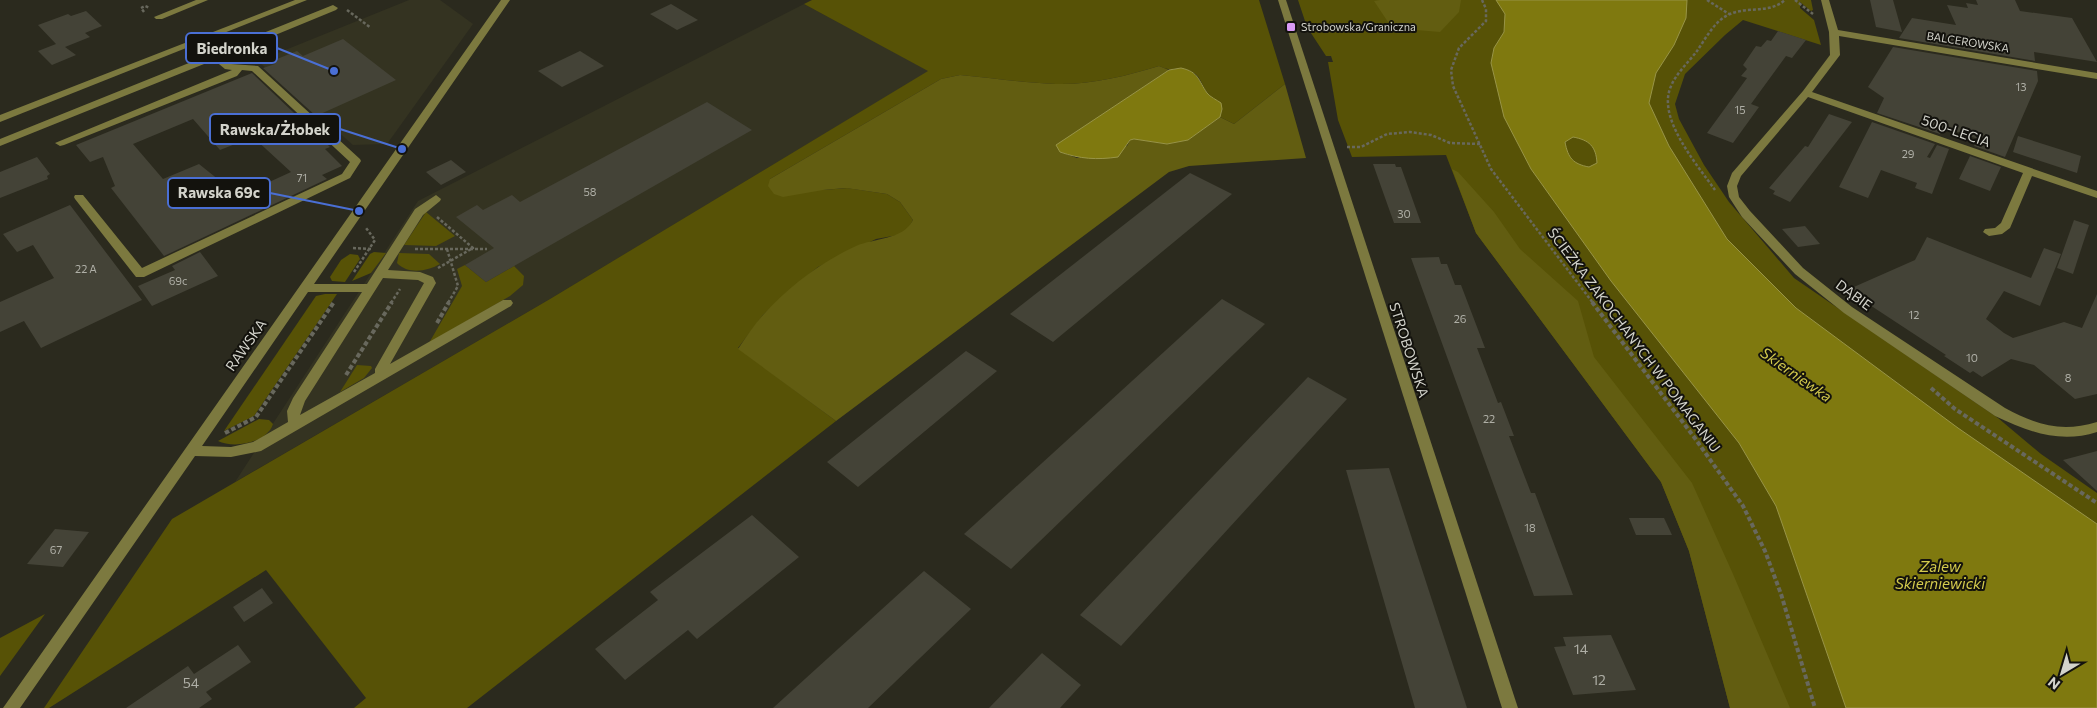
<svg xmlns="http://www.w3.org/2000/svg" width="2097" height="708" font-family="Commissioner,sans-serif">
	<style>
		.built { fill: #343321 }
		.green { fill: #575206 }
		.forest { fill: #625d11 }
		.water { fill: #7f790f; stroke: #989447; fill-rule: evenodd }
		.building { fill: #444337; fill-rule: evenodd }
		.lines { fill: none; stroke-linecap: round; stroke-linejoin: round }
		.path-far1 { stroke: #68685d; stroke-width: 2.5; stroke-dasharray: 3 2; stroke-linecap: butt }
		.path { stroke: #68685d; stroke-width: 4; stroke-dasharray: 4.5 2.5; stroke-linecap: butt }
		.minor { fill: #7c793f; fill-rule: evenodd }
		.poi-dot { fill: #da9af6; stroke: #13120d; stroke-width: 2 }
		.labels { text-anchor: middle; stroke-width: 4; stroke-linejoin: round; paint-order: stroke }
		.far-poi-label { font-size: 11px; fill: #d3d3cb; stroke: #13120d; text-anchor: start }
		.far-street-label { font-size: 11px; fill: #d3d3cb; stroke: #13120d }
		.number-label { font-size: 11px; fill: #afafa6 }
		.street-label { font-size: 14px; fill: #d3d3cb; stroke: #13120d }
		.near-number-label { font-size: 14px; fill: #afafa6 }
		.water-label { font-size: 15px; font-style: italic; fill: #d4cb4d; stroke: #13120d }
		.leader { fill: none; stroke: #4a6fd5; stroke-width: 2 }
		.callout-dot { fill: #4a6fd5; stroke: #13120d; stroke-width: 2 }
		.callout { fill: #13120d; stroke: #4a6fd5; stroke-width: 2 }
		.callout-label { font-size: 15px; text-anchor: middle; font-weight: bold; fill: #d3d3cb }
	</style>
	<rect width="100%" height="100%" fill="#2b2a1e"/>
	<g class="built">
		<path d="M 409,0 L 440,0 L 473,24 L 387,144 L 353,145 L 258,61 Z"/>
		<path d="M 804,4 L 929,71 L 550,299 L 235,482 L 418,201 Z"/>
	</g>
	<g class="green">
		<path d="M 812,0 L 1259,0 L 1285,84 L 1234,124 L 1220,117 L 1222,109 C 1218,103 1213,99 1209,95 C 1200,85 1203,74 1185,69 C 1174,66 1173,73 1159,66 C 1126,76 1091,85 1056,84 C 1024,83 992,78 960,75 L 941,79 L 770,179 L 823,190 L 847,188 L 887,194 L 900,202 L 913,220 L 908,229 L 898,235 L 876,239 L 818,267 L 787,292 L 763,315 L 738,348 L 836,421 L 467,708 L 354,708 L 366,698 L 266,570 L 49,708 L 44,708 L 172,519 L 550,299 L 928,71 L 804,4 Z"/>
		<path d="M 1298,0 L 1811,0 L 1813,10 L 1811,11 L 1800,2 L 1800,8 L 1814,20 L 1821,45 L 1743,20 L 1725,35 L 1685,74 L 1675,104 L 1679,119 L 1704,165 L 1729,202 L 1794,278 L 1998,418 L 2041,454 L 2097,493 L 2097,708 L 1730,708 L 1689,551 L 1661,482 L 1476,233 L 1446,155 L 1352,157 L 1338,120 L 1328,62 L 1333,62 L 1331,56 L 1326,56 L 1307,27 Z"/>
		<path d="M 426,212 L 455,236 L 436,246 L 404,245 Z"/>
		<path d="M 374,252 L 386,253 L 371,273 L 352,281 L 370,254 Z"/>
		<path d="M 399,253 L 429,254 L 440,264 C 428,271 408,275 397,263 Z"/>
		<path d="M 350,254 L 358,255 L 360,259 L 345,282 L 332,281 L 330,277 L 341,260 Z"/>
		<path d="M 465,265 L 486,282 L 514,266 L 524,276 L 523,285 L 510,296 L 429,343 L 462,286 L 457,269 Z"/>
		<path d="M 325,294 L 337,294 L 254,416 L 224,431 L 316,296 Z"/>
		<path d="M 357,365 L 371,366 L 372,368 L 364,378 L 340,392 Z"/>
		<path d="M 259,419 L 269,420 L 273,424 C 267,443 234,449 218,441 Z"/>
		<path d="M 45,614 L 0,676 L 0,638 Z"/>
	</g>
	<g class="forest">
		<path d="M 1380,0 L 1461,0 L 1459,12 L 1440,32 L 1392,28 L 1374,1 Z"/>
		<path d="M 1159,66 L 1169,70 L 1057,145 L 1060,152 L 1077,158 L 1127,146 L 1130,140 L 1135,139 L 1167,144 L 1188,140 L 1220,117 L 1234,124 L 1285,84 L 1306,158 L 1189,166 L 1169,172 L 836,421 L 738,349 C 746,337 754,325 763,315 C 788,287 821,262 856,246 C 874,238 903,240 913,220 L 900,202 L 887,194 L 846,188 L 823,190 L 783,197 L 774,194 L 768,186 L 770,179 L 941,79 L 960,75 C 992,78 1024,83 1056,84 C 1091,85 1126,76 1159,66 Z"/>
		<path d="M 1452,169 L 1458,172 L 1494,212 L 1520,249 L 1578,301 L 1594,357 L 1692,483 L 1733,574 L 1790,708 L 1730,708 L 1689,551 L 1661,482 L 1476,233 Z"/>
	</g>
	<g class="water">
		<path d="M 1496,0 L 1687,0 L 1686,18 L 1674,45 L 1656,73 L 1649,103 L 1669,146 L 1727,239 L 1796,308 L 1958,428 L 2097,524 L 2097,708 L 1846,708 L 1776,506 L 1739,443 L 1611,281 L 1531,169 L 1504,117 L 1491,63 L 1494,48 L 1504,32 L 1505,14 ZM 1573,137 C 1589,140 1596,146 1597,163 L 1589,167 C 1573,164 1568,158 1565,142 Z"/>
		<path d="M 1181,68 C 1199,72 1198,80 1207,93 C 1210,97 1217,100 1221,103 L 1222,109 L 1220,117 L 1188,140 L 1167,144 L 1134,139 L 1130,140 L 1118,157 C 1097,160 1080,159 1060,152 L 1056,145 L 1169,70 Z"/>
	</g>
	<g class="building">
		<path d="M 1870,0 L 1893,0 L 1902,32 L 1876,27 Z"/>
		<path d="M 1976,0 L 2015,0 L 2020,11 L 2072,18 L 2097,62 L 2034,52 L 2035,61 L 1899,38 L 1912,18 L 1956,25 L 1947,5 L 1968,8 L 1966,3 L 1978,5 Z"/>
		<path d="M 671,4 L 698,20 L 677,30 L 650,14 Z"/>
		<path d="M 86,11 L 102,26 L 85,33 L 90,37 L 65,47 L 76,55 L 52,65 L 38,51 L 56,44 L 38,25 L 68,14 L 71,16 Z"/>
		<path d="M 1778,31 L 1806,40 L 1792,58 L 1786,56 L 1751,104 L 1759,107 L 1733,143 L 1707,133 L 1747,78 L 1741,76 L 1747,69 L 1743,65 L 1756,46 L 1761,47 L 1767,40 L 1771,41 Z"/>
		<path d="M 343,39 L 396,80 L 316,116 L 263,68 L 275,64 L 272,61 L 297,51 L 303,56 Z"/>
		<path d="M 1893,47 L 2037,71 L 2038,81 L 2005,157 L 1974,146 L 1978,139 L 1944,127 L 1940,134 L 1877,113 L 1884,98 L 1868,87 Z"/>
		<path d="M 580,51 L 604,66 L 562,87 L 538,71 Z"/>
		<path d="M 252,73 L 330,147 L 325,149 L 342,166 L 322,175 L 327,179 L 164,256 L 111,188 L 115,186 L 103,157 L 90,162 L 76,145 ZM 193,119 L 220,150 L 253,137 L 291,172 L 239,196 L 199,164 L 163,179 L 133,144 Z"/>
		<path d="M 707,102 L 752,130 L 486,282 L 465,265 L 494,248 L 456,217 L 477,205 L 483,210 L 512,195 L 520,202 Z"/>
		<path d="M 1829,114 L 1852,122 L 1790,202 L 1773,194 L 1775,191 L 1769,188 L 1805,146 L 1808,147 Z"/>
		<path d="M 1872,122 L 1935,144 L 1927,157 L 1930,158 L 1937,145 L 1949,149 L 1932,194 L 1915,188 L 1917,183 L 1881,170 L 1868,198 L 1839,187 Z"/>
		<path d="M 2018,136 L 2081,156 L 2077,173 L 2013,152 Z"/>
		<path d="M 1970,156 L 2001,167 L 1990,191 L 1959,179 Z"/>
		<path d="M 37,157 L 50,174 L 47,176 L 48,179 L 0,198 L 0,172 Z"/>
		<path d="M 451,160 L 466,172 L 441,185 L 426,172 Z"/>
		<path d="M 1373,164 L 1395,164 L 1396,167 L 1401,167 L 1421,223 L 1394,223 Z"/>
		<path d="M 1190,173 L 1232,194 L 1053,342 L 1010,314 Z"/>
		<path d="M 70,205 L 142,300 L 41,348 L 24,321 L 0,332 L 0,302 L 54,278 L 33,245 L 17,252 L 3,234 Z"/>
		<path d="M 2074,220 L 2089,225 L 2073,274 L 2057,268 Z"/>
		<path d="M 1805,226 L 1820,244 L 1798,247 L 1782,229 Z"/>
		<path d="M 1927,237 L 2031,278 L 2044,248 L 2061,254 L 2040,306 L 2004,291 L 1986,319 L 2004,333 L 2013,338 L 2064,322 L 2082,328 L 2097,294 L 2097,394 L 2075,399 L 2034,365 L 2011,359 L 1982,377 L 1973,371 L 1970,373 L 1944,356 L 1946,355 L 1847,290 L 1915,260 Z"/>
		<path d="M 200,252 L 218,276 L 152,306 L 138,286 L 175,270 L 172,266 Z"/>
		<path d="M 1439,257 L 1441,264 L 1447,264 L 1455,285 L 1461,285 L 1485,348 L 1477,348 L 1498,403 L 1501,402 L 1514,436 L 1509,436 L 1531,493 L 1535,493 L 1573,595 L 1534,596 L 1411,258 Z"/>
		<path d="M 1222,299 L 1265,324 L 1011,569 L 964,534 Z"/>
		<path d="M 966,351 L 997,371 L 858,487 L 827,462 Z"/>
		<path d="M 1308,377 L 1347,399 L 1121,646 L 1080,615 Z"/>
		<path d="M 2097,451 L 2097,491 L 2063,460 Z"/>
		<path d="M 1389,468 L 1467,708 L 1415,708 L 1346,470 Z"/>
		<path d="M 752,515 L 799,557 L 697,639 L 688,630 L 625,680 L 595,649 L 658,600 L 650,592 Z"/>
		<path d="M 1629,518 L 1664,518 L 1672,535 L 1636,535 Z"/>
		<path d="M 55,529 L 89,532 L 63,567 L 27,564 Z"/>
		<path d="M 924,571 L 971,609 L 868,708 L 773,708 Z"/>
		<path d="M 262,588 L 273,603 L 244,622 L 233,607 Z"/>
		<path d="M 1611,635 L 1636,690 L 1573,695 L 1554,647 L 1566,646 L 1563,637 Z"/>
		<path d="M 238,645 L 251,662 L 206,692 L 212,699 L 199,708 L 126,708 L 188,666 L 194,674 Z"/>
		<path d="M 1042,653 L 1081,685 L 1060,708 L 989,708 Z"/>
	</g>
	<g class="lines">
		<g class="path-far1">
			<path d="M 1482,0 L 1486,9 L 1486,21 L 1459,48 L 1451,70 L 1453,86 L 1491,169 L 1593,303"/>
			<path d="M 1707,0 L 1729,14"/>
			<path d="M 1795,0 L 1813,14"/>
			<path d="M 347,10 L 371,28"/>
			<path d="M 144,12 L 141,8 L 145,6 L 150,8"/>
			<path d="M 1347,147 L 1361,147 L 1387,134 L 1410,132 L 1431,135 L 1450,143 L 1480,144"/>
			<path d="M 1715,190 C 1698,166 1661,123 1669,92 C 1673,76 1688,63 1697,51 C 1706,38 1715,20 1730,14 C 1749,6 1769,14 1785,0"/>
			<path d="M 437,217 L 473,248 L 438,268"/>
			<path d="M 353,248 L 371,249"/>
			<path d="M 415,249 L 487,249"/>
			<path d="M 447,249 L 458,286 L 448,303"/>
			<path d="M 354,272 L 375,240 L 366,228"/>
			<path d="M 391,303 L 400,289"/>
		</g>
		<g class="path">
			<path d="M 1592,302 L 1694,437 L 1743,506 L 1765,551 L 1781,594 L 1815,708"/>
			<path d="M 437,323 L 449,302"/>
			<path d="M 346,375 L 392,302"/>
			<path d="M 1931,388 L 1955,409 L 2097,503"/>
			<path d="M 225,433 L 256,417 L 334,302"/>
		</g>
		<g class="minor">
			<path d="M 196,0 L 208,0 L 162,19 L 156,19 L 154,17 Z"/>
			<path d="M 295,0 L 307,0 L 0,122 L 0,115 Z"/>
			<path d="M 501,0 L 510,0 L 314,284 L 367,284 L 415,209 L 436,195 L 441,199 L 440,201 L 423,215 L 388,270 L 420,272 L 433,277 L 436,283 L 390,364 L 503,300 L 511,300 L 513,303 L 511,306 L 261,451 L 231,457 L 195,456 L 20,708 L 3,708 ZM 383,278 L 418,280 L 424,283 L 375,369 L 375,373 L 300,415 L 305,401 ZM 308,292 L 362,292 L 293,398 L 287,411 L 288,422 L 253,442 L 231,447 L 202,446 Z"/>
			<path d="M 1278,0 L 1286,0 L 1518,708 L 1502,708 Z"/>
			<path d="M 1821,0 L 1829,0 L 1838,30 L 2097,73 L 2097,79 L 1839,36 L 1840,55 L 1812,92 L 2097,191 L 2097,198 L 2032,176 L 2010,228 L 2002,234 L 1989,236 L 1983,232 L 1985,229 L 1995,228 L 2001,223 L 2023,173 L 1808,97 L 1741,176 L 1737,186 L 1739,197 L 1750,211 L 1803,268 L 1852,307 L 2005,408 C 2037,425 2061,433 2097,422 L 2097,432 C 2060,444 2029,432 1995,416 L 1844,313 L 1795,274 L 1742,217 L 1729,197 L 1727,186 L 1732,173 L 1803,91 L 1830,55 L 1829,32 Z"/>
			<path d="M 333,5 L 338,8 L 336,10 L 222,57 L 231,64 L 258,66 L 360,159 L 361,161 L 350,178 L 144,277 L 136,277 L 75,199 L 74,197 L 75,195 L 83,195 L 142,268 L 342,174 L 350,162 L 252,71 L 242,70 L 237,76 L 64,145 L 60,146 L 55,143 L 232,70 L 225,69 L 214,60 L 0,146 L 0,139 Z"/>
		</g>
	</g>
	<rect class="poi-dot" x="1286" y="22" width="10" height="10" rx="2.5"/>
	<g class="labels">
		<g class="far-poi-label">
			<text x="1301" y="31">Strobowska/Graniczna</text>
		</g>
		<g class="far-street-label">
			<text transform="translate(1968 42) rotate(9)" y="4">BALCEROWSKA</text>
		</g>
		<g class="number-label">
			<text x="2021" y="91">13</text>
			<text x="1740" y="114">15</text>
			<text x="1908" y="158">29</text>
			<text x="302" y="182">71</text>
			<text x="590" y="196">58</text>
			<text x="1404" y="218">30</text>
			<text x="86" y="273">22 A</text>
			<text x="178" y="285">69c</text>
			<text x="1914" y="319">12</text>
			<text x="1460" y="323">26</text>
			<text x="1972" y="362">10</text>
			<text x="2068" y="382">8</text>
			<text x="1489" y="423">22</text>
			<text x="1530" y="532">18</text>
			<text x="56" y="554">67</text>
		</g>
		<g class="street-label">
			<text transform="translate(1956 131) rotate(19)" y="5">500-LECIA</text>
			<text transform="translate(1854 295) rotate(36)" y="5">DĄBIE</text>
			<text transform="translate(1634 340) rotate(53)" y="5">ŚCIEŻKA ZAKOCHANYCH W POMAGANIU</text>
			<text transform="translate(246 345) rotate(-55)" y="5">RAWSKA</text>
			<text transform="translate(1409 350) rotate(72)" y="5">STROBOWSKA</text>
		</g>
		<g class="near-number-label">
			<text x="1581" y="654">14</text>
			<text x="1599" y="685">12</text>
			<text x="191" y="688">54</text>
		</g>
		<g class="water-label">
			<text transform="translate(1796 375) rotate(35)" y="5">Skierniewka</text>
			<text x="1940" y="572">Zalew<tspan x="1940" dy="17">Skierniewicki</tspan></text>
		</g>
	</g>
	<path class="leader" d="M334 71L277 48M402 149L340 129M359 211L270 193"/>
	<g class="callout-dot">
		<circle cx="334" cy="71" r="5"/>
		<circle cx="402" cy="149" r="5"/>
		<circle cx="359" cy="211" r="5"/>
	</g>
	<g class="callout">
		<rect x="186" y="33" width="91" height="30" rx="5"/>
		<rect x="210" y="114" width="130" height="30" rx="5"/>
		<rect x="168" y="178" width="102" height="30" rx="5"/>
	</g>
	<g class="callout-label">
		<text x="232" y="54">Biedronka</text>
		<text x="275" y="135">Rawska/Żłobek</text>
		<text x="219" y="198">Rawska 69c</text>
	</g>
	<g transform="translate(2062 673) rotate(218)" stroke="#13120d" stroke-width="4" paint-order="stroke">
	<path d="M0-4L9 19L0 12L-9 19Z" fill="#d3d3cb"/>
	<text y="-8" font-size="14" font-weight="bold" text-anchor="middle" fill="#d3d3cb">N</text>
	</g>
</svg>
